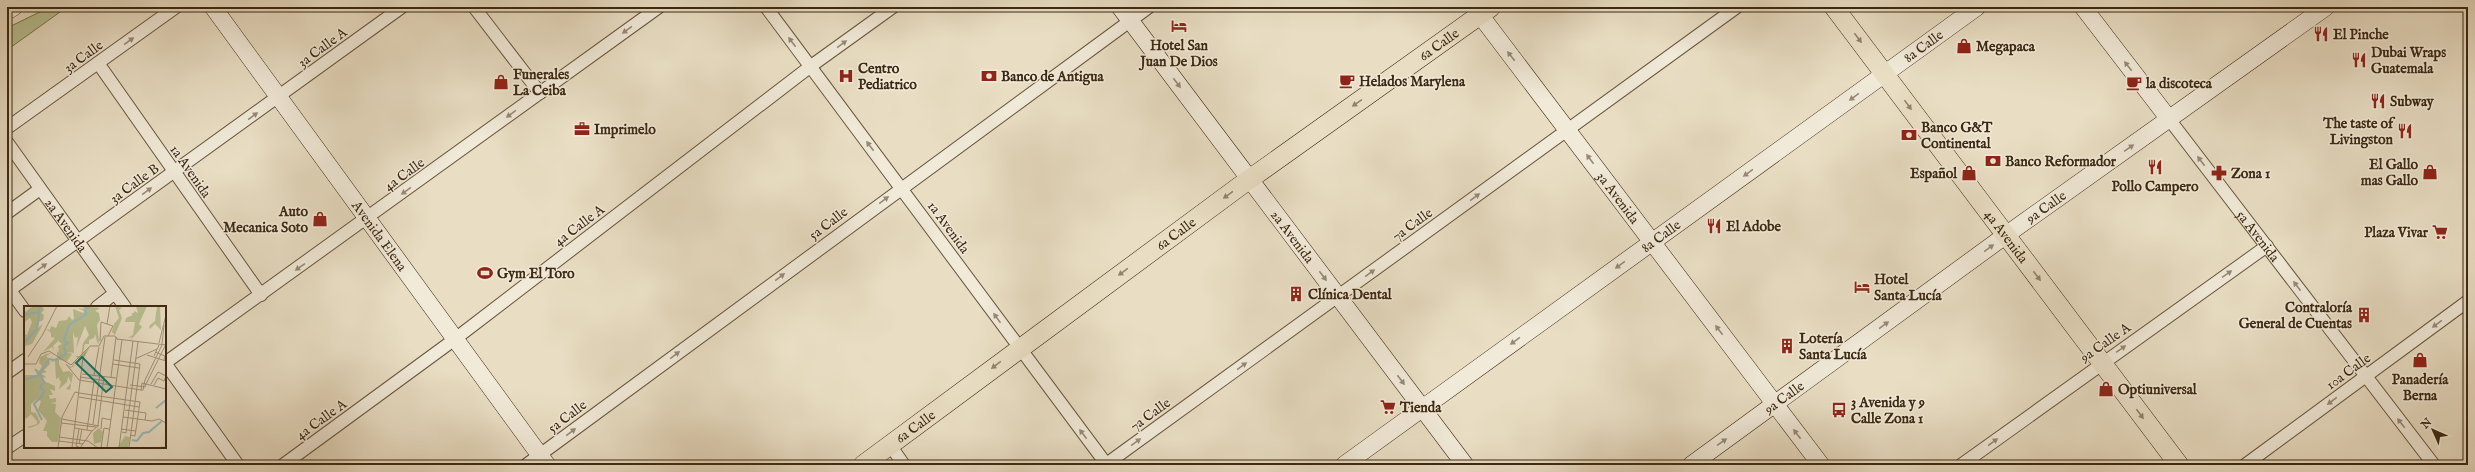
<svg xmlns="http://www.w3.org/2000/svg" width="2475" height="472" font-family="'IM FELL English',serif">
	<style>
		.green { fill: #b9c092; stroke: #7a7452 }
		.lines { fill: none; stroke-linecap: round; stroke-linejoin: round }
		.street-casing { stroke: #67563e; stroke-width: 14 }
		.secondary-casing { stroke: #3c2812; stroke-width: 18 }
		.primary-casing { stroke: #3c2812; stroke-width: 20 }
		.street { stroke: #f1ead9; stroke-width: 12 }
		.secondary { stroke: #f1ead9; stroke-width: 17 }
		.primary { stroke: #e9dec4; stroke-width: 19 }
		.oneway { fill: #968976 }
		.oneway2 { fill: #92836b }
		.labels { text-anchor: middle; stroke-width: 3; stroke-linejoin: round; paint-order: stroke }
		.poi-label { font-size: 14px; font-weight: bold; fill: #3c2812; stroke: #f1ead9; text-anchor: start }
		.street-label { font-size: 14px; fill: #3c2812; stroke: #f1ead9 }
		.inset-river { fill: none; stroke: #9ababd; stroke-width: 2 }
		.inset-road { fill: none; stroke: #a4957d; stroke-width: 1 }
		.view { fill: #0f766e; fill-opacity: 0.15; stroke: #0f766e; stroke-width: 2 }
		.inset-edge { fill: none; stroke: #3c2812; stroke-width: 2 }
	</style>
	<rect width="100%" height="100%" fill="#e9dec4"/>
	<filter id="stains"><feTurbulence type="fractalNoise" baseFrequency=".005" numOctaves="4"/><feColorMatrix values="0 0 0 0 .2 0 0 0 0 .09 0 0 0 0 .02 0 0 0 .5 -.17"/></filter>
	<radialGradient id="worn" r=".72"><stop offset=".6" stop-color="#630" stop-opacity="0"/><stop offset="1" stop-color="#630" stop-opacity=".3"/></radialGradient>
	<path class="green" d="M 50,7 L 67,7 L 7,50 L 7,28 Z"/>
	<g class="lines">
		<defs>
			<g id="street">
				<path d="M 474,7 L 540,93"/>
				<path d="M 766,7 L 1107,465"/>
				<path d="M 98,63 L 261,295"/>
				<path id="s1" d="M 2169,119 L 2434,465"/>
				<path d="M 7,128 L 176,7"/>
				<path id="s2" d="M 7,142 L 125,307"/>
				<path d="M 7,213 L 40,189"/>
				<path d="M 7,286 L 25,311"/>
				<path d="M 7,292 L 402,7"/>
				<path d="M 97,307 L 115,293"/>
				<path d="M 165,363 L 659,7"/>
				<path d="M 165,363 L 238,465"/>
				<path d="M 7,373 L 25,360"/>
				<path d="M 890,445 L 904,465"/>
				<path d="M 7,448 L 25,436"/>
				<path d="M 283,465 L 455,339 L 811,66 L 893,7"/>
				<path d="M 526,465 L 1149,7"/>
				<path d="M 1105,465 L 1737,7"/>
				<path d="M 1961,465 L 2267,246"/>
				<path d="M 2245,465 L 2468,301"/>
			</g>
			<g id="secondary">
				<path id="s3" d="M 213,7 L 547,465"/>
				<path id="s4" d="M 1120,7 L 1465,465"/>
				<path id="s5" d="M 1474,7 L 1821,465"/>
				<path d="M 2083,7 L 2169,119"/>
				<path d="M 7,11 L 14,7"/>
				<path id="s6" d="M 1344,465 L 1977,7"/>
				<path id="s7" d="M 1691,465 L 2006,235 L 2326,7"/>
			</g>
			<g id="primary">
				<path id="s8" d="M 1834,7 L 2179,465"/>
				<path id="s9" d="M 863,465 L 1240,186 L 1491,7"/>
			</g>
		</defs>
		<use href="#street" class="street-casing"/>
		<use href="#secondary" class="secondary-casing"/>
		<use href="#primary" class="primary-casing"/>
		<use href="#street" class="street"/>
		<use href="#secondary" class="secondary"/>
		<use href="#primary" class="primary"/>
	</g>
	<defs><path id="oneway-solid" d="M-6-.8H1V-3.2L6.5 0L1 3.2V.8H-6Z"/></defs>
	<g class="oneway">
		<use href="#oneway-solid" transform="translate(627 30) rotate(144)"/>
		<use href="#oneway-solid" transform="translate(129 41) rotate(-36)"/>
		<use href="#oneway-solid" transform="translate(792 42) rotate(-127)"/>
		<use href="#oneway-solid" transform="translate(842 44) rotate(-36)"/>
		<use href="#oneway-solid" transform="translate(1511 56) rotate(-128)"/>
		<use href="#oneway-solid" transform="translate(2128 66) rotate(-128)"/>
		<use href="#oneway-solid" transform="translate(1177 83) rotate(53)"/>
		<use href="#oneway-solid" transform="translate(1854 97) rotate(144)"/>
		<use href="#oneway-solid" transform="translate(511 114) rotate(144)"/>
		<use href="#oneway-solid" transform="translate(253 116) rotate(-36)"/>
		<use href="#oneway-solid" transform="translate(870 146) rotate(-127)"/>
		<use href="#oneway-solid" transform="translate(2129 148) rotate(-35)"/>
		<use href="#oneway-solid" transform="translate(1590 159) rotate(-127)"/>
		<use href="#oneway-solid" transform="translate(2201 161) rotate(-127)"/>
		<use href="#oneway-solid" transform="translate(1748 173) rotate(144)"/>
		<use href="#oneway-solid" transform="translate(147 191) rotate(-36)"/>
		<use href="#oneway-solid" transform="translate(406 191) rotate(144)"/>
		<use href="#oneway-solid" transform="translate(1475 197) rotate(-36)"/>
		<use href="#oneway-solid" transform="translate(884 200) rotate(-37)"/>
		<use href="#oneway-solid" transform="translate(1989 248) rotate(-36)"/>
		<use href="#oneway-solid" transform="translate(1620 265) rotate(144)"/>
		<use href="#oneway-solid" transform="translate(42 267) rotate(-36)"/>
		<use href="#oneway-solid" transform="translate(300 267) rotate(145)"/>
		<use href="#oneway-solid" transform="translate(1370 273) rotate(-36)"/>
		<use href="#oneway-solid" transform="translate(2227 274) rotate(-35)"/>
		<use href="#oneway-solid" transform="translate(1323 276) rotate(53)"/>
		<use href="#oneway-solid" transform="translate(780 277) rotate(-37)"/>
		<use href="#oneway-solid" transform="translate(2297 286) rotate(-127)"/>
		<use href="#oneway-solid" transform="translate(997 318) rotate(-126)"/>
		<use href="#oneway-solid" transform="translate(2437 324) rotate(144)"/>
		<use href="#oneway-solid" transform="translate(1884 325) rotate(-36)"/>
		<use href="#oneway-solid" transform="translate(1719 330) rotate(-127)"/>
		<use href="#oneway-solid" transform="translate(1515 341) rotate(144)"/>
		<use href="#oneway-solid" transform="translate(2121 349) rotate(-35)"/>
		<use href="#oneway-solid" transform="translate(675 355) rotate(-37)"/>
		<use href="#oneway-solid" transform="translate(1242 366) rotate(-36)"/>
		<use href="#oneway-solid" transform="translate(1401 380) rotate(53)"/>
		<use href="#oneway-solid" transform="translate(2332 401) rotate(143)"/>
		<use href="#oneway-solid" transform="translate(2401 423) rotate(-128)"/>
		<use href="#oneway-solid" transform="translate(571 432) rotate(-37)"/>
		<use href="#oneway-solid" transform="translate(1083 434) rotate(-127)"/>
		<use href="#oneway-solid" transform="translate(1797 434) rotate(-127)"/>
		<use href="#oneway-solid" transform="translate(1136 442) rotate(-36)"/>
		<use href="#oneway-solid" transform="translate(1722 442) rotate(-35)"/>
		<use href="#oneway-solid" transform="translate(1993 442) rotate(-36)"/>
	</g>
	<g class="oneway2">
		<use href="#oneway-solid" transform="translate(1858 38) rotate(53)"/>
		<use href="#oneway-solid" transform="translate(1357 103) rotate(145)"/>
		<use href="#oneway-solid" transform="translate(1908 105) rotate(54)"/>
		<use href="#oneway-solid" transform="translate(1228 195) rotate(144)"/>
		<use href="#oneway-solid" transform="translate(1123 272) rotate(144)"/>
		<use href="#oneway-solid" transform="translate(2037 276) rotate(53)"/>
		<use href="#oneway-solid" transform="translate(996 365) rotate(143)"/>
		<use href="#oneway-solid" transform="translate(2140 414) rotate(53)"/>
	</g>
	<defs>
		<symbol id="hotel-bare" viewBox="-9 -9 18 18"><path d="M-6-4.5h1.5V1H6V5H4.5V3h-9V5H-6ZM-4 0a1.8 1.8 0 1 1 3.6 0ZM.5 0V-2.5h3Q6-2.5 6 0Z" fill="#8f2418" stroke="#f1ead9" stroke-width="2.5" paint-order="stroke"/></symbol>
		<symbol id="restaurant-bare" viewBox="-9 -9 18 18"><path d="M-5-6h1v4h1v-4h1v4h1v-4h1v5L-1.5 .5V6h-2V.5L-5-1ZM5-6V6H3V1.5H1.5Q1.5-4 5-6Z" fill="#8f2418" stroke="#f1ead9" stroke-width="2.5" paint-order="stroke"/></symbol>
		<symbol id="shop-bare" viewBox="-9 -9 18 18"><path d="M-5-2.5h2.3a2.7 3.5 0 0 1 5.4 0H5L5.5 6h-11ZM-1.5-2.5h3a1.5 2.3 0 0 0-3 0Z" fill="#8f2418" stroke="#f1ead9" stroke-width="2.5" paint-order="stroke"/></symbol>
		<symbol id="hospital-bare" viewBox="-9 -9 18 18"><path d="M-5-5h3v3.5h4V-5h3V5h-3V1.5h-4V5h-3Z" fill="#8f2418" stroke="#f1ead9" stroke-width="2.5" paint-order="stroke"/></symbol>
		<symbol id="bank-bare" viewBox="-9 -9 18 18"><path d="M-6-4H6V4H-6ZM0-2.3a2.3 2.3 0 1 0 0 4.6a2.3 2.3 0 1 0 0-4.6Z" fill="#8f2418" stroke="#f1ead9" stroke-width="2.5" paint-order="stroke"/></symbol>
		<symbol id="cafe-bare" viewBox="-9 -9 18 18"><path d="M-5.5-4.5H6V0H3Q3 3.5 0 3.5H-2.5Q-5.5 3.5-5.5 0ZM3-3.2v2h1.7v-2ZM-6 4.5H4V6H-6Z" fill="#8f2418" stroke="#f1ead9" stroke-width="2.5" paint-order="stroke"/></symbol>
		<symbol id="office-bare" viewBox="-9 -9 18 18"><path d="M-6-3h4V-5.5h4V-3h4V5H-6ZM-1-4.5V-3h2v-1.5ZM-6 0V1H6V0Z" fill="#8f2418" stroke="#f1ead9" stroke-width="2.5" paint-order="stroke"/></symbol>
		<symbol id="pharmacy-bare" viewBox="-9 -9 18 18"><path d="M-2-6h4v4h4v4h-4v4h-4v-4h-4v-4h4Z" fill="#8f2418" stroke="#f1ead9" stroke-width="2.5" paint-order="stroke"/></symbol>
		<symbol id="supermarket-bare" viewBox="-9 -9 18 18"><path d="M-6-5.5h2.5l.6 2H6L4.5 2H-2.5L-4.4-4H-6ZM-1.5 3.2a1.3 1.3 0 1 0 .1 0ZM3 3.2a1.3 1.3 0 1 0 .1 0Z" fill="#8f2418" stroke="#f1ead9" stroke-width="2.5" paint-order="stroke"/></symbol>
		<symbol id="stadium-bare" viewBox="-9 -9 18 18"><path d="M0-5a6.5 5 0 1 0 0 10a6.5 5 0 1 0 0-10ZM-3.5-1.8h7v3.6h-7Z" fill="#8f2418" stroke="#f1ead9" stroke-width="2.5" paint-order="stroke"/></symbol>
		<symbol id="building-bare" viewBox="-9 -9 18 18"><path d="M-4-6H4V6H1V3H-1V6H-4ZM-2.5-4.3h1.7v1.8h-1.7ZM.8-4.3h1.7v1.8H.8ZM-2.5-1h1.7V.8h-1.7ZM.8-1h1.7V.8H.8Z" fill="#8f2418" stroke="#f1ead9" stroke-width="2.5" paint-order="stroke"/></symbol>
		<symbol id="bus-bare" viewBox="-9 -9 18 18"><path d="M-5-6H5V4H4V6H2V4H-2V6H-4V4H-5ZM-3.5-4V0h7V-4ZM-3.5 1.2v1.5H-2V1.2ZM2 1.2v1.5H3.5V1.2Z" fill="#8f2418" stroke="#f1ead9" stroke-width="2.5" paint-order="stroke"/></symbol>
	</defs>
	<g fill-rule="evenodd">
		<use href="#hotel-bare" x="1168" y="15" width="22" height="22"/>
		<use href="#restaurant-bare" x="2310" y="23" width="22" height="22"/>
		<use href="#shop-bare" x="1953" y="35" width="22" height="22"/>
		<use href="#restaurant-bare" x="2348" y="49" width="22" height="22"/>
		<use href="#hospital-bare" x="835" y="65" width="22" height="22"/>
		<use href="#bank-bare" x="978" y="65" width="22" height="22"/>
		<use href="#cafe-bare" x="1336" y="70" width="22" height="22"/>
		<use href="#shop-bare" x="490" y="71" width="22" height="22"/>
		<use href="#cafe-bare" x="2123" y="72" width="22" height="22"/>
		<use href="#restaurant-bare" x="2367" y="90" width="22" height="22"/>
		<use href="#office-bare" x="571" y="118" width="22" height="22"/>
		<use href="#restaurant-bare" x="2394" y="120" width="22" height="22"/>
		<use href="#bank-bare" x="1898" y="124" width="22" height="22"/>
		<use href="#bank-bare" x="1982" y="150" width="22" height="22"/>
		<use href="#restaurant-bare" x="2144" y="156" width="22" height="22"/>
		<use href="#shop-bare" x="2419" y="161" width="22" height="22"/>
		<use href="#shop-bare" x="1958" y="162" width="22" height="22"/>
		<use href="#pharmacy-bare" x="2208" y="162" width="22" height="22"/>
		<use href="#shop-bare" x="309" y="208" width="22" height="22"/>
		<use href="#restaurant-bare" x="1703" y="215" width="22" height="22"/>
		<use href="#supermarket-bare" x="2429" y="221" width="22" height="22"/>
		<use href="#stadium-bare" x="474" y="262" width="22" height="22"/>
		<use href="#hotel-bare" x="1851" y="276" width="22" height="22"/>
		<use href="#building-bare" x="1285" y="283" width="22" height="22"/>
		<use href="#building-bare" x="2353" y="304" width="22" height="22"/>
		<use href="#building-bare" x="1776" y="335" width="22" height="22"/>
		<use href="#shop-bare" x="2409" y="349" width="22" height="22"/>
		<use href="#shop-bare" x="2095" y="378" width="22" height="22"/>
		<use href="#supermarket-bare" x="1377" y="396" width="22" height="22"/>
		<use href="#bus-bare" x="1828" y="399" width="22" height="22"/>
	</g>
	<g class="labels">
		<g class="poi-label">
			<text x="2333" y="39">El Pinche</text>
			<text x="1179" y="50" text-anchor="middle">Hotel San<tspan x="1179" dy="16">Juan De Dios</tspan></text>
			<text x="1976" y="51">Megapaca</text>
			<text x="2371" y="57">Dubai Wraps<tspan x="2371" dy="16">Guatemala</tspan></text>
			<text x="858" y="73">Centro<tspan x="858" dy="16">Pediatrico</tspan></text>
			<text x="513" y="79">Funerales<tspan x="513" dy="16">La Ceiba</tspan></text>
			<text x="1001" y="81">Banco de Antigua</text>
			<text x="1359" y="86">Helados Marylena</text>
			<text x="2146" y="88">la discoteca</text>
			<text x="2390" y="106">Subway</text>
			<text x="2393" y="128" text-anchor="end">The taste of<tspan x="2393" dy="16">Livingston</tspan></text>
			<text x="1921" y="132">Banco G&amp;T<tspan x="1921" dy="16">Continental</tspan></text>
			<text x="594" y="134">Imprimelo</text>
			<text x="2005" y="166">Banco Reformador</text>
			<text x="2418" y="169" text-anchor="end">El Gallo<tspan x="2418" dy="16">mas Gallo</tspan></text>
			<text x="1957" y="178" text-anchor="end">Español</text>
			<text x="2231" y="178">Zona 1</text>
			<text x="2155" y="191" text-anchor="middle">Pollo Campero</text>
			<text x="308" y="216" text-anchor="end">Auto<tspan x="308" dy="16">Mecanica Soto</tspan></text>
			<text x="1726" y="231">El Adobe</text>
			<text x="2428" y="237" text-anchor="end">Plaza Vivar</text>
			<text x="497" y="278">Gym El Toro</text>
			<text x="1874" y="284">Hotel<tspan x="1874" dy="16">Santa Lucía</tspan></text>
			<text x="1308" y="299">Clínica Dental</text>
			<text x="2352" y="312" text-anchor="end">Contraloría<tspan x="2352" dy="16">General de Cuentas</tspan></text>
			<text x="1799" y="343">Lotería<tspan x="1799" dy="16">Santa Lucía</tspan></text>
			<text x="2420" y="384" text-anchor="middle">Panadería<tspan x="2420" dy="16">Berna</tspan></text>
			<text x="2118" y="394">Optiuniversal</text>
			<text x="1851" y="407">3 Avenida y 9<tspan x="1851" dy="16">Calle Zona 1</tspan></text>
			<text x="1400" y="412">Tienda</text>
		</g>
		<g class="street-label">
			<text dy="5" stroke="none"><textPath href="#s9" startOffset="713">6a Calle</textPath></text>
			<text dy="5" stroke="none"><textPath href="#s6" startOffset="715">8a Calle</textPath></text>
			<text transform="translate(322 47) rotate(-36)" y="5">3a Calle A</text>
			<text transform="translate(83 56) rotate(-36)" y="5">3a Calle</text>
			<text transform="translate(191 171) rotate(55)" y="5">1a Avenida</text>
			<text transform="translate(404 174) rotate(-36)" y="5">4a Calle</text>
			<text transform="translate(134 183) rotate(-36)" y="5">3a Calle B</text>
			<text dy="5" stroke="none"><textPath href="#s5" startOffset="239">3a Avenida</textPath></text>
			<text dy="5" stroke="none"><textPath href="#s7" startOffset="439">9a Calle</textPath></text>
			<text transform="translate(828 223) rotate(-37)" y="5">5a Calle</text>
			<text transform="translate(1412 224) rotate(-36)" y="5">7a Calle</text>
			<text dy="5" stroke="none"><textPath href="#s2" startOffset="102">2a Avenida</textPath></text>
			<text transform="translate(579 225) rotate(-37)" y="5">4a Calle A</text>
			<text transform="translate(949 227) rotate(54)" y="5">1a Avenida</text>
			<text dy="5" stroke="none"><textPath href="#s9" startOffset="389">6a Calle</textPath></text>
			<text dy="5" stroke="none"><textPath href="#s3" startOffset="283">Avenida Elena</textPath></text>
			<text dy="5" stroke="none"><textPath href="#s4" startOffset="287">2a Avenida</textPath></text>
			<text dy="5" stroke="none"><textPath href="#s6" startOffset="391">8a Calle</textPath></text>
			<text dy="5" stroke="none"><textPath href="#s8" startOffset="287">4a Avenida</textPath></text>
			<text dy="5" stroke="none"><textPath href="#s1" startOffset="147">5a Avenida</textPath></text>
			<text transform="translate(2105 342) rotate(-35)" y="5">9a Calle A</text>
			<text transform="translate(2348 371) rotate(-36)" y="5">10a Calle</text>
			<text dy="5" stroke="none"><textPath href="#s7" startOffset="115">9a Calle</textPath></text>
			<text transform="translate(1150 414) rotate(-36)" y="5">7a Calle</text>
			<text transform="translate(567 416) rotate(-37)" y="5">5a Calle</text>
			<text transform="translate(321 419) rotate(-36)" y="5">4a Calle A</text>
			<text dy="5" stroke="none"><textPath href="#s9" startOffset="65">6a Calle</textPath></text>
		</g>
	</g>
	<g transform="translate(24 306)">
		<rect width="142" height="142" fill="#e9dec4"/>
		<path d="M 9,0 L 18,0 L 20,4 L 17,7 L 20,9 L 19,14 L 15,16 L 14,22 L 19,18 L 8,38 L 1,40 L 0,28 L 3,29 L 8,16 L 6,12 L 1,16 L 0,7 ZM 57,0 L 76,2 L 71,5 L 75,7 L 76,14 L 73,19 L 75,36 L 74,38 L 71,28 L 70,32 L 65,34 L 65,38 L 61,38 L 59,46 L 66,41 L 60,52 L 53,53 L 49,61 L 46,62 L 43,58 L 47,61 L 54,52 L 51,50 L 57,50 L 59,37 L 65,29 L 61,20 L 52,43 L 54,31 L 51,32 L 49,26 L 50,47 L 42,46 L 48,48 L 43,55 L 35,54 L 35,58 L 39,66 L 45,65 L 49,68 L 46,84 L 42,83 L 47,77 L 44,70 L 43,76 L 35,83 L 37,76 L 35,73 L 36,71 L 32,73 L 31,55 L 28,56 L 25,54 L 26,58 L 20,64 L 23,66 L 17,68 L 21,70 L 22,72 L 18,71 L 20,75 L 31,80 L 31,85 L 26,83 L 29,89 L 25,89 L 26,93 L 32,92 L 32,96 L 27,97 L 32,98 L 31,106 L 37,112 L 34,136 L 28,136 L 23,130 L 23,125 L 19,125 L 23,115 L 14,104 L 17,95 L 13,93 L 7,98 L 7,106 L 12,107 L 16,116 L 15,118 L 6,122 L 3,121 L 13,118 L 13,115 L 7,108 L 2,113 L 0,110 L 0,69 L 13,69 L 11,63 L 15,65 L 18,60 L 15,57 L 16,51 L 22,48 L 28,47 L 22,50 L 27,55 L 33,53 L 33,46 L 36,45 L 33,45 L 31,44 L 35,45 L 34,40 L 38,38 L 34,35 L 29,40 L 30,45 L 28,41 L 19,46 L 31,32 L 27,31 L 27,27 L 22,23 L 26,24 L 27,20 L 32,22 L 35,15 L 43,14 L 45,10 L 48,14 L 50,13 L 49,3 L 59,7 L 60,5 L 54,2 L 61,3 ZM 91,0 L 98,2 L 95,4 L 98,12 L 91,29 L 88,26 L 90,18 L 95,12 ZM 112,0 L 123,0 L 115,18 L 118,21 L 107,34 L 108,31 L 103,32 L 109,29 L 111,16 L 101,16 L 102,12 L 109,9 L 107,8 L 111,6 L 109,4 L 114,7 ZM 133,0 L 136,0 L 137,24 L 131,18 L 126,23 L 125,20 L 131,15 ZM 75,122 L 79,126 L 77,136 L 70,138 L 69,127 ZM 101,130 L 106,131 L 104,142 L 89,142 L 94,141 Z" fill="#b9c092"/>
		<path class="inset-river" d="M 0,9 L 15,6M 0,37 L 13,23 L 16,0M 11,63 L 17,69 L 20,76 L 16,81 L 20,85 L 18,90 L 10,98 L 18,114M 16,68 L 25,53 L 31,54 L 42,48 L 40,40 L 44,37 L 40,35 L 45,19 L 63,8 L 61,4 L 65,0M 0,74 L 16,69M 132,102 L 142,94M 108,134 L 113,135 L 119,127 L 125,126 L 138,115"/>
		<path class="inset-road" d="M 83,18 L 86,0M 93,33 L 142,39M 76,35 L 77,16 L 89,20 L 84,30M 135,37 L 142,9M 138,38 L 140,19M 131,46 L 141,50 L 140,54M 123,49 L 142,55M 130,50 L 135,39M 4,51 L 19,28 L 33,0M 111,53 L 133,43M 90,54 L 116,58 L 105,142M 0,58 L 12,58 L 17,48 L 25,45 L 47,59 L 66,40 L 75,40 L 80,30 L 91,30 L 94,34M 42,58 L 55,74 L 117,84 L 118,77 L 142,83M 89,58 L 115,62M 58,68 L 92,72M 70,69 L 75,41M 56,71 L 83,75 L 82,78M 87,71 L 92,31M 122,78 L 141,40M 127,78 L 134,66 L 142,70M 106,79 L 121,81 L 122,78M 130,79 L 134,72 L 140,75 L 142,70M 117,84 L 119,84 L 121,74 L 138,39M 55,87 L 116,96 L 111,130 L 106,129M 55,91 L 115,101M 101,104 L 122,107 L 121,114M 99,111 L 128,115 L 135,113 L 142,117M 38,113 L 75,120M 37,117 L 72,121M 69,118 L 81,31M 51,122 L 68,125 L 74,120 L 80,70M 77,123 L 78,112 L 87,114M 97,123 L 112,125M 63,124 L 70,75M 98,126 L 102,127 L 114,36M 35,131 L 64,135 L 74,142M 35,135 L 59,138M 55,138 L 58,123M 55,141 L 52,140 L 55,123M 34,142 L 38,111 L 51,86 L 55,87M 48,142 L 59,51 L 62,46M 56,142 L 68,125M 77,142 L 80,122 L 85,123M 83,142 L 98,34M 95,142 L 109,35M 128,142 L 142,141"/>
		<path class="view" d="M 58,51 L 88,81 L 82,86 L 52,57 Z"/>
		<rect width="142" height="142" class="inset-edge"/>
	</g>
	<rect width="2475" height="472" fill="none" stroke="#e9dec4" stroke-width="24"/>
	<rect x="8" y="8" width="2459" height="456" fill="none" stroke="#3c2812" stroke-width="2"/>
	<rect x="12" y="12" width="2451" height="448" fill="none" stroke="#3c2812"/>
	<g transform="translate(2433 430) rotate(315)" stroke="#f1ead9" stroke-width="3" paint-order="stroke">
	<path d="M0-3L7 15L0 10L-7 15Z" fill="#3c2812"/>
	<text y="-6" font-size="11" font-weight="bold" text-anchor="middle" fill="#3c2812">N</text>
	</g>
	<rect width="100%" height="100%" filter="url(#stains)"/>
	<rect width="100%" height="100%" fill="url(#worn)"/>
</svg>
